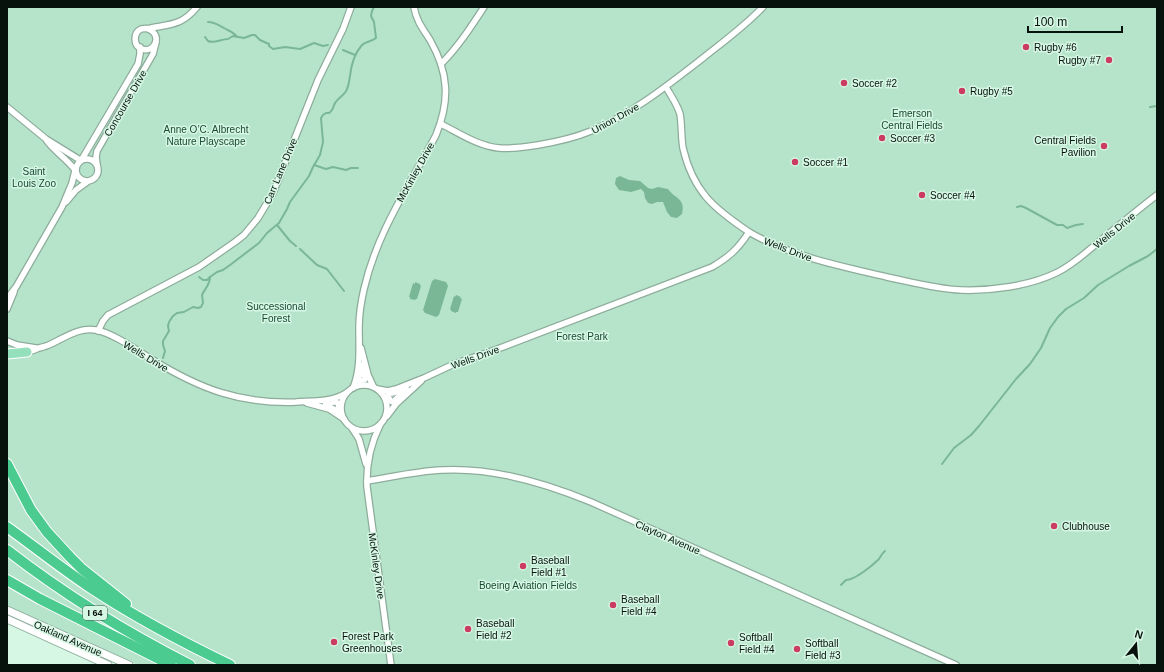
<svg xmlns="http://www.w3.org/2000/svg" width="1164" height="672" font-family="Helvetica,sans-serif">
	<style>
		.green { fill: #b5e4ca }
		.water { fill: #7ab797 }
		.lines { fill: none; stroke-linecap: round; stroke-linejoin: round }
		.stream { stroke: #7ab797; stroke-width: 2 }
		.pedestrian-casing { stroke: #8dac9b; stroke-width: 6 }
		.minor-casing { stroke: #8dac9b; stroke-width: 8 }
		.tertiary-casing { stroke: #8dac9b; stroke-width: 9 }
		.primary-casing { stroke: #fff; stroke-width: 11 }
		.motorway-casing { stroke: #fff; stroke-width: 12 }
		.pedestrian { stroke: #fff; stroke-width: 4.5 }
		.minor { stroke: #fff; stroke-width: 5.5 }
		.tertiary { stroke: #fff; stroke-width: 7 }
		.primary { stroke: #94e0bd; stroke-width: 9 }
		.motorway { stroke: #4ccb91; stroke-width: 10 }
		.poi-dot { fill: #cb3c60; stroke: #d6f7e4; stroke-width: 1.5 }
		.labels { text-anchor: middle; stroke-width: 3; stroke-linejoin: round; paint-order: stroke }
		.shield { fill: #d6f7e4; stroke: #45574d; stroke-width: 1 }
		.shield-label { font-size: 9px; font-weight: bold; fill: #07120c }
		.poi-label { font-size: 10px; fill: #07120c; stroke: #d6f7e4; text-anchor: start }
		.street-label { font-size: 10px; fill: #07120c; stroke: #d6f7e4 }
		.park-label { font-size: 10px; fill: #194932; stroke: #d6f7e4 }
	</style>
	<rect width="100%" height="100%" fill="#d6f7e4"/>
	<path class="green" d="M 7,7 L 1157,7 L 1157,665 L 138,665 L 7,607 Z"/>
	<g class="water">
		<path d="M 620,176 L 629,180 L 640,181 L 648,188 L 652,189 L 658,187 L 668,189 C 675,199 686,198 682,214 L 677,218 L 671,217 L 667,212 L 663,202 L 657,202 L 652,204 L 648,203 L 645,198 L 644,192 L 641,189 L 631,192 L 619,190 L 615,184 L 616,178 Z"/>
		<path d="M 435,279 L 446,282 L 448,286 L 439,315 L 436,317 L 425,313 L 423,310 L 432,281 Z"/>
		<path d="M 415,282 L 420,284 L 420,285 L 421,286 L 417,299 L 416,299 L 415,300 L 410,299 L 410,297 L 409,297 L 413,283 L 415,284 Z"/>
		<path d="M 456,295 L 461,297 L 460,298 L 462,299 L 458,312 L 456,312 L 456,313 L 451,311 L 451,310 L 450,309 L 454,296 L 455,297 Z"/>
	</g>
	<g class="lines">
		<g class="stream">
			<path d="M 208,22 C 215,22 218,25 224,28 C 229,31 234,32 237,37"/>
			<path d="M 205,37 L 208,41 C 214,44 221,39 228,39 L 233,36 L 244,38 L 252,35 L 255,35 L 260,40 L 269,44 L 269,46 L 273,49 L 285,47 L 300,49 L 314,43 L 323,46 L 328,45"/>
			<path d="M 343,50 L 355,55"/>
			<path d="M 1150,107 L 1157,106"/>
			<path d="M 314,165 L 326,169 L 333,167 L 346,170 L 351,168 L 358,168"/>
			<path d="M 1017,207 L 1021,206 L 1026,208 L 1057,225 L 1063,225 L 1067,228 L 1076,225 L 1083,224"/>
			<path d="M 277,225 L 290,241 L 296,246"/>
			<path d="M 300,249 L 317,265 L 327,269 L 344,291"/>
			<path d="M 199,277 L 203,280 L 207,280 L 210,277"/>
			<path d="M 163,358 L 165,351 L 163,345 L 163,341 L 169,331 L 168,326 L 169,322 L 173,316 L 177,313 L 184,312 L 193,307 L 198,308 L 201,307 L 203,303 L 202,295 C 205,288 210,285 210,277 L 217,272 L 223,270 L 230,265 L 259,243 L 267,233 L 279,223 L 287,209 L 290,202 L 309,176 L 313,167 L 320,155 L 323,142 L 321,118 L 323,115 L 326,113 L 329,113 C 333,111 333,107 335,103 C 339,97 345,95 347,89 C 349,85 349,81 350,76 C 351,66 355,53 362,45 C 366,41 371,42 376,38 L 374,22 L 371,16 L 372,11 L 374,7"/>
			<path d="M 942,464 L 954,448 L 971,435 L 979,426 L 1016,379 L 1030,364 L 1041,348 L 1050,328 L 1058,317 L 1066,309 L 1084,298 L 1098,285 L 1129,266 L 1148,256 L 1157,249"/>
			<path d="M 841,585 L 846,580 C 855,580 873,565 879,559 C 881,556 882,553 885,551"/>
		</g>
		<defs>
			<g id="pedestrian">
				<path d="M 362,365 L 365,380 L 359,381 L 361,366 Z"/>
				<path d="M 405,389 L 407,389 L 392,402 L 391,402 L 388,394 L 395,393 Z"/>
				<path d="M 337,402 L 338,403 L 338,411 L 325,404 Z"/>
			</g>
			<g id="minor">
				<path d="M 148,29 C 163,34 155,54 142,49 C 133,46 133,33 141,29 C 144,28 148,29 151,28 C 172,24 182,25 197,7"/>
				<path d="M 441,64 C 458,47 471,27 484,7"/>
				<path d="M 666,87 C 671,96 677,104 680,114 C 682,125 681,137 683,148 C 693,191 713,208 749,232"/>
				<path d="M 7,107 L 46,139 L 80,160"/>
				<path d="M 441,124 C 459,133 478,146 499,148 C 512,149 526,147 538,145 C 556,142 574,138 591,131 C 632,114 668,85 703,58 C 723,42 745,26 763,7"/>
				<path d="M 47,141 C 55,152 67,159 75,170"/>
				<circle cx="87" cy="170" r="11"/>
				<path d="M 82,159 L 138,64 L 140,54 L 140,47"/>
				<path d="M 97,165 L 96,157 L 97,151 L 153,54 L 156,42"/>
				<path d="M 66,202 L 76,190 L 87,182"/>
				<path d="M 7,299 L 16,287 L 62,207 L 72,183 L 75,171"/>
				<path d="M 7,309 L 14,292"/>
				<path d="M 98,331 L 103,321 L 108,315 L 199,267 L 235,242 L 244,235 L 258,218 L 273,193 L 318,80 L 343,29 L 351,7"/>
				<path d="M 7,341 L 17,345 L 36,348"/>
				<path d="M 361,348 L 368,375 L 373,386"/>
				<path d="M 25,352 C 30,352 34,350 39,348 C 43,347 47,346 51,344 C 66,337 79,327 96,330 C 115,334 136,350 153,360 C 200,389 240,404 296,402 C 313,401 332,402 346,393"/>
				<circle cx="364" cy="408" r="23"/>
				<path d="M 353,388 C 361,369 359,348 359,328 C 359,315 361,302 364,289 C 377,232 409,186 436,135 C 450,101 449,73 430,40 C 423,29 416,20 414,7"/>
				<path d="M 377,389 L 388,391 L 396,389 L 424,378 L 454,364 L 495,350 L 712,267 C 729,257 738,249 749,232 C 790,256 840,266 887,277 C 911,282 936,289 961,290 C 991,291 1029,286 1056,273 C 1071,266 1083,255 1095,245 C 1116,228 1136,211 1157,195"/>
				<path d="M 307,403 L 329,409 L 344,419"/>
				<path d="M 387,416 L 396,404 L 421,381"/>
				<path d="M 380,425 C 370,445 366,464 367,487 L 391,665"/>
				<path d="M 352,428 L 359,439 L 366,464"/>
				<path d="M 367,481 C 392,477 417,471 442,470 C 492,467 545,483 591,502 L 956,665"/>
			</g>
			<g id="tertiary">
				<path d="M 7,610 L 129,665"/>
				<path d="M 7,619 L 108,665"/>
			</g>
			<path id="primary" d="M 7,354 L 27,352"/>
			<g id="motorway">
				<path d="M 7,464 L 31,510 L 47,532 L 70,557 L 82,569 L 126,604"/>
				<path d="M 7,527 C 35,547 62,569 91,588 C 135,617 182,642 230,665"/>
				<path d="M 7,550 C 65,595 125,632 190,665"/>
				<path d="M 7,580 L 40,599 L 171,665"/>
			</g>
		</defs>
		<use href="#pedestrian" class="pedestrian-casing"/>
		<use href="#minor" class="minor-casing"/>
		<use href="#tertiary" class="tertiary-casing"/>
		<use href="#primary" class="primary-casing"/>
		<use href="#motorway" class="motorway-casing"/>
		<use href="#pedestrian" class="pedestrian"/>
		<use href="#minor" class="minor"/>
		<use href="#tertiary" class="tertiary"/>
		<use href="#primary" class="primary"/>
		<use href="#motorway" class="motorway"/>
	</g>
	<g class="poi-dot">
		<circle cx="1026" cy="47" r="4"/>
		<circle cx="1109" cy="60" r="4"/>
		<circle cx="844" cy="83" r="4"/>
		<circle cx="962" cy="91" r="4"/>
		<circle cx="882" cy="138" r="4"/>
		<circle cx="1104" cy="146" r="4"/>
		<circle cx="795" cy="162" r="4"/>
		<circle cx="922" cy="195" r="4"/>
		<circle cx="1054" cy="526" r="4"/>
		<circle cx="523" cy="566" r="4"/>
		<circle cx="613" cy="605" r="4"/>
		<circle cx="468" cy="629" r="4"/>
		<circle cx="334" cy="642" r="4"/>
		<circle cx="731" cy="643" r="4"/>
		<circle cx="797" cy="649" r="4"/>
	</g>
	<g class="labels">
		<rect class="shield" x="83" y="606" width="24" height="14" rx="3"/>
		<g class="shield-label">
			<text x="95" y="616">I 64</text>
		</g>
		<g class="poi-label">
			<text x="1034" y="51">Rugby #6</text>
			<text x="1101" y="64" text-anchor="end">Rugby #7</text>
			<text x="852" y="87">Soccer #2</text>
			<text x="970" y="95">Rugby #5</text>
			<text x="890" y="142">Soccer #3</text>
			<text x="1096" y="144" text-anchor="end">Central Fields<tspan x="1096" dy="12">Pavilion</tspan></text>
			<text x="803" y="166">Soccer #1</text>
			<text x="930" y="199">Soccer #4</text>
			<text x="1062" y="530">Clubhouse</text>
			<text x="531" y="564">Baseball<tspan x="531" dy="12">Field #1</tspan></text>
			<text x="621" y="603">Baseball<tspan x="621" dy="12">Field #4</tspan></text>
			<text x="476" y="627">Baseball<tspan x="476" dy="12">Field #2</tspan></text>
			<text x="342" y="640">Forest Park<tspan x="342" dy="12">Greenhouses</tspan></text>
			<text x="739" y="641">Softball<tspan x="739" dy="12">Field #4</tspan></text>
			<text x="805" y="647">Softball<tspan x="805" dy="12">Field #3</tspan></text>
		</g>
		<g class="street-label">
			<text transform="translate(125 103) rotate(-60)" y="4">Concourse Drive</text>
			<text transform="translate(615 118) rotate(-29)" y="4">Union Drive</text>
			<text transform="translate(280 171) rotate(-67)" y="4">Carr Lane Drive</text>
			<text transform="translate(415 172) rotate(-61)" y="4">McKinley Drive</text>
			<text transform="translate(1114 230) rotate(-39)" y="4">Wells Drive</text>
			<text transform="translate(788 249) rotate(21)" y="4">Wells Drive</text>
			<text transform="translate(146 356) rotate(31)" y="4">Wells Drive</text>
			<text transform="translate(475 357) rotate(-20)" y="4">Wells Drive</text>
			<text transform="translate(668 537) rotate(24)" y="4">Clayton Avenue</text>
			<text transform="translate(377 566) rotate(82)" y="4">McKinley Drive</text>
			<text transform="translate(68 638) rotate(24)" y="4">Oakland Avenue</text>
		</g>
		<g class="park-label">
			<text x="912" y="117">Emerson<tspan x="912" dy="12">Central Fields</tspan></text>
			<text x="206" y="133">Anne O’C. Albrecht<tspan x="206" dy="12">Nature Playscape</tspan></text>
			<text x="34" y="175">Saint<tspan x="34" dy="12">Louis Zoo</tspan></text>
			<text x="276" y="310">Successional<tspan x="276" dy="12">Forest</tspan></text>
			<text x="582" y="340">Forest Park</text>
			<text x="528" y="589">Boeing Aviation Fields</text>
		</g>
	</g>
	<rect width="1164" height="672" fill="none" stroke="#07120c" stroke-width="16"/>
	<g transform="translate(1136 644) rotate(17)" stroke="#d6f7e4" stroke-width="3" paint-order="stroke">
	<path d="M0-3L7 15L0 10L-7 15Z" fill="#07120c"/>
	<text y="-6" font-size="11" font-weight="bold" text-anchor="middle" fill="#07120c">N</text>
	</g>
	<path d="M1028 26v6h94v-6" fill="none" stroke="#07120c" stroke-width="2"/>
	<text x="1034" y="26" font-size="12" fill="#07120c" stroke="#d6f7e4" stroke-width="3" paint-order="stroke">100 m</text>
</svg>
